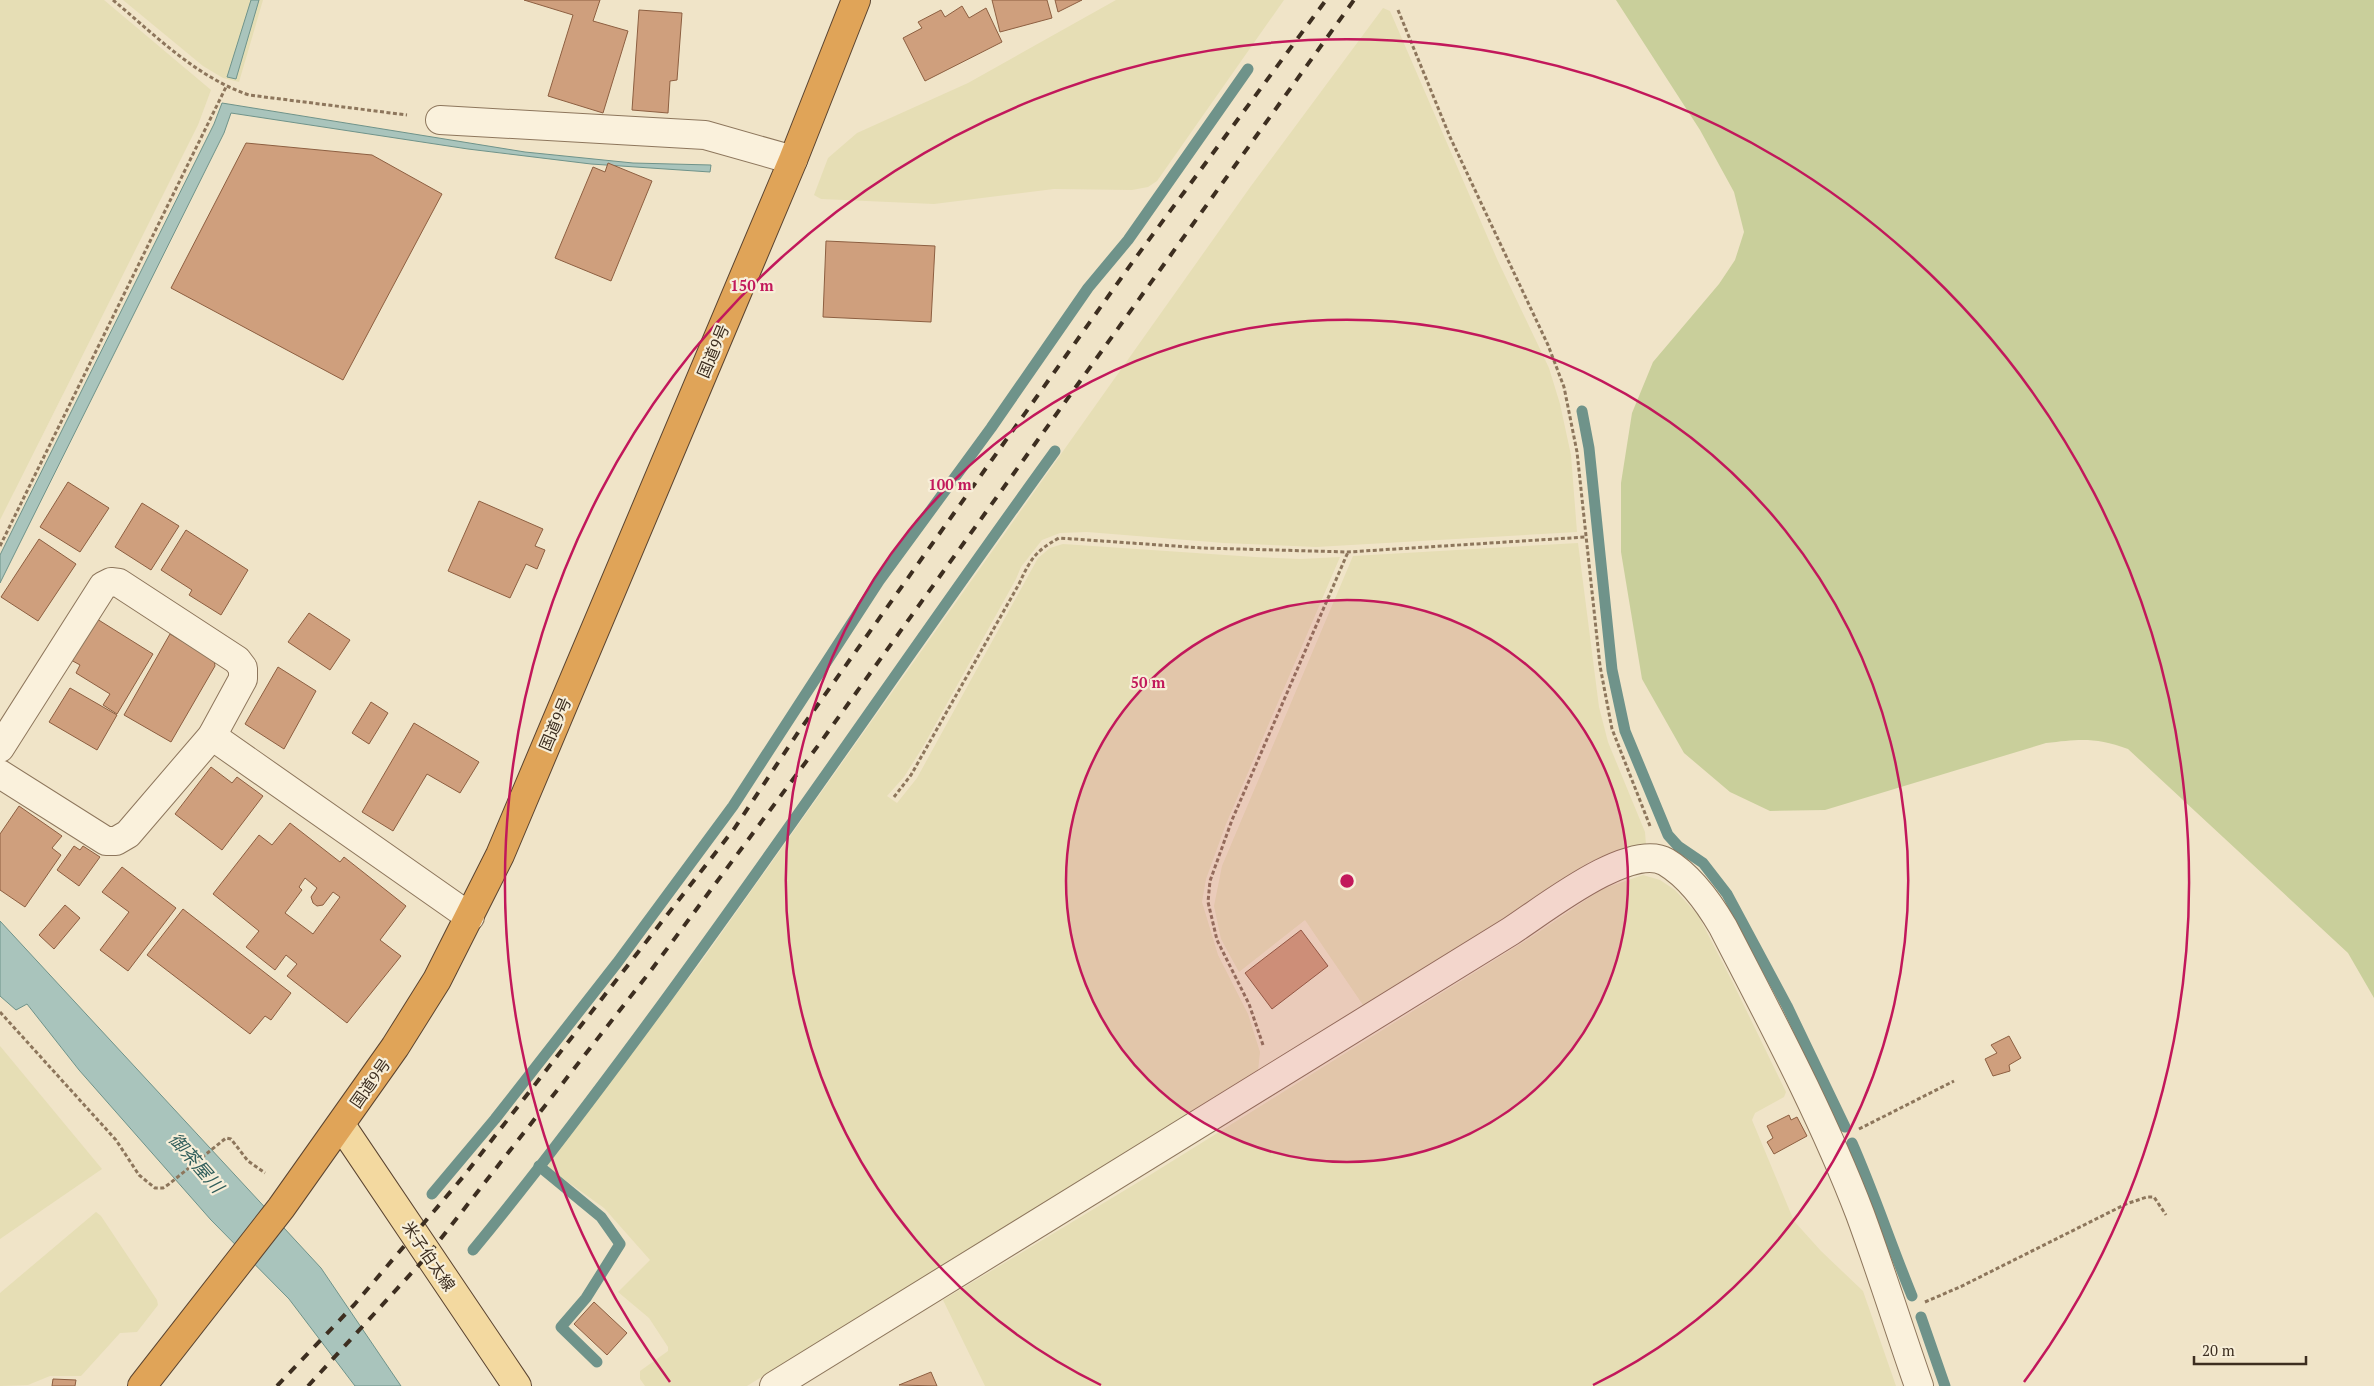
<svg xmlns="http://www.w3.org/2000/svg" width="2374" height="1386" font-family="'PT Serif','Noto Sans JP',serif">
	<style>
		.farmland { fill: #e6deb5 }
		.green { fill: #c9cf9b }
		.water { fill: #a9c4bc; stroke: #6f938a }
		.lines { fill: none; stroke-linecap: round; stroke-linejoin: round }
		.stream { stroke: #6f938a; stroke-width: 11 }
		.building { fill: #cf9f7d; stroke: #8d5f41; fill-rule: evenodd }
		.minor-casing { stroke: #8d765c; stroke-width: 30 }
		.major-casing { stroke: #5b4430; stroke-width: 30 }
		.highway-casing { stroke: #5b4430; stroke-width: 30 }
		.path { stroke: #8d765c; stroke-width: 3; stroke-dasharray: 4 2.5; stroke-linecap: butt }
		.minor { stroke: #faf1dc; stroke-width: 28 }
		.major { stroke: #f3d9a0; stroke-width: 28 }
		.highway { stroke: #e0a458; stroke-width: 28 }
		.rail { stroke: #3d2e20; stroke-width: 4; stroke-dasharray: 9 9; stroke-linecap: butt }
		.ring { fill: none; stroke: #c2185b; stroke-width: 2.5 }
		.labels { text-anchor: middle; stroke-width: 4.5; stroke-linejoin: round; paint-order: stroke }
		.street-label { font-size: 16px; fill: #3d2e20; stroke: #f7eed8 }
		.water-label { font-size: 18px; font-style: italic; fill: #2f5d5a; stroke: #f7eed8 }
		.centre { fill: #c2185b; stroke: #f7eed8; stroke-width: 2.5 }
		.ring-label { font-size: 15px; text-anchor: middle; font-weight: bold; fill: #c2185b; stroke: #f7eed8; stroke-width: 4.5; stroke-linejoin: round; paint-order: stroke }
	</style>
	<rect width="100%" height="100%" fill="#f0e4c8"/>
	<g class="farmland">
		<path d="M 0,0 L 104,0 L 211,90 L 198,125 L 0,520 Z"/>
		<path d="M 123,0 L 263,0 L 239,82 L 223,78 L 203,66 Z"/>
		<path d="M 1116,0 L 1284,0 L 1157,181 L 1148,187 L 1132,190 L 1054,189 L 934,204 L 821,199 L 814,195 L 828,158 L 857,133 L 968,83 Z"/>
		<path d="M 1383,8 L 1390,11 L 1497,259 L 1549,368 L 1560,404 L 1571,455 L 1577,532 L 1316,547 L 1224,543 L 1087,532 L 1060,533 L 1042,540 L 1021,567 L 1016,579 L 924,745 L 904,777 L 887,796 L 897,803 L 917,778 L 1038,558 L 1050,548 L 1063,544 L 1255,557 L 1301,559 L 1340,557 L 1226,824 L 1206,879 L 1202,902 L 1218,955 L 1248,1014 L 1260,1052 L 1258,1071 L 747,1386 L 645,1386 L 640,1379 L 640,1371 L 668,1351 L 668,1347 L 649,1318 L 618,1292 L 650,1260 L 604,1208 L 550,1169 L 547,1161 L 701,962 L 1251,186 Z"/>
		<path d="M 1578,543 L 1599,707 L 1608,742 L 1645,832 L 1646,845 L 1589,862 L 1516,912 L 1363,1005 L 1305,920 L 1239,972 L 1221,939 L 1214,906 L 1222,866 L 1353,556 Z"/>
		<path d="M 1643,875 L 1660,880 L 1675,890 L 1698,915 L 1733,983 L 1786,1092 L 1784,1097 L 1755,1113 L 1752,1120 L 1794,1221 L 1821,1251 L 1863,1291 L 1896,1386 L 985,1386 L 943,1300 L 1150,1175 L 1530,938 L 1602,889 Z"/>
		<path d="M 0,1046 L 102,1169 L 0,1239 Z"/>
		<path d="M 96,1212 L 101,1216 L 157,1300 L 158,1305 L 137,1332 L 120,1333 L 81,1376 L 50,1376 L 28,1385 L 0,1386 L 0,1293 Z"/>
	</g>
	<path class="green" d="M 1616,0 L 2374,0 L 2374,998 L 2348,953 L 2128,749 C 2096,737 2079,739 2046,743 L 1825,810 L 1770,811 L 1730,792 L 1684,753 L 1642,679 L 1621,552 L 1621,483 L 1632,413 L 1653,362 L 1719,284 L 1735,260 L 1744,232 L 1734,192 L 1700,130 Z"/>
	<g class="water">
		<path d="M 251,0 L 259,0 L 236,79 L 227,77 Z"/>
		<path d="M 222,103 L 525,152 L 633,163 L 711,165 L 710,172 L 591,164 L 468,149 L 231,113 L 224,133 L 0,583 L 0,555 L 214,124 Z"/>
		<path d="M 0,921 L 321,1268 L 401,1386 L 355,1386 L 289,1299 L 211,1220 L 79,1070 L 27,1004 L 16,1010 L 0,996 Z"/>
	</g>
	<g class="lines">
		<g class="stream">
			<path d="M 1582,411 L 1589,448 L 1612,670 L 1625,731 L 1668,835 L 1678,846 L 1703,863 L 1727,894 L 1787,1006 L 1845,1127"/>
			<path d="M 1852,1143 C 1874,1193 1891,1245 1912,1296"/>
			<path d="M 539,1166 L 601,1217 L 620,1244 L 586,1298 L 561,1327 L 597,1362"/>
			<path d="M 432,1194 L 495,1119 L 617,963 L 733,806 L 879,581 L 991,428 L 1088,288 L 1128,240 L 1248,69"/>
			<path d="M 473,1250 C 531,1180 586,1107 640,1034 C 782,842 915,644 1055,451"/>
			<path d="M 1921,1317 L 1945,1386"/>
		</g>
	</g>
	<g class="building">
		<path d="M 524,0 L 600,0 L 593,21 L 628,31 L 603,113 L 548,96 L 573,15 Z"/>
		<path d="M 992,0 L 1047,0 L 1052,18 L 1000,32 Z"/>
		<path d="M 1055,0 L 1082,0 L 1058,12 Z"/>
		<path d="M 962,6 L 969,18 L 986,8 L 1002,42 L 925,81 L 903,38 L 922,28 L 918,22 L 941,10 L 945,17 Z"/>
		<path d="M 639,10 L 682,13 L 677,80 L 670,81 L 668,113 L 632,110 Z"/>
		<path d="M 246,143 L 372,155 L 442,194 L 343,380 L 171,288 Z"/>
		<path d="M 608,163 L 652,181 L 611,281 L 555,258 L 593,167 L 605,172 Z"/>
		<path d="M 826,241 L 935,246 L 931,322 L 823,317 Z"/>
		<path d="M 68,482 L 109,508 L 80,552 L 40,527 Z"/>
		<path d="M 479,501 L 543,529 L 535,546 L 545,550 L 537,569 L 526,564 L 510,598 L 448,571 Z"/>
		<path d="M 142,503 L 179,526 L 151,570 L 115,547 Z"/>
		<path d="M 186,530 L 248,570 L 221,615 L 189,595 L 192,590 L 161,570 Z"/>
		<path d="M 39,539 L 76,564 L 38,621 L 1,597 Z"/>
		<path d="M 309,613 L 350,640 L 330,670 L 288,642 Z"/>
		<path d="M 97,619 L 153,654 L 117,714 L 103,705 L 110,694 L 76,673 L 80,665 L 71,660 Z"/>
		<path d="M 170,634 L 214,660 L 215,666 L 171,742 L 124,715 Z"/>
		<path d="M 278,667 L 316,691 L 284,749 L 245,724 Z"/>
		<path d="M 70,688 L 117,715 L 97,750 L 49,722 Z"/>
		<path d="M 371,702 L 388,713 L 369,744 L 352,733 Z"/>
		<path d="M 414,723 L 479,762 L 460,793 L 427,774 L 393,831 L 362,812 Z"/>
		<path d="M 211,767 L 232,783 L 237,777 L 263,796 L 222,850 L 175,814 Z"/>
		<path d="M 19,806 L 62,836 L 52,848 L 61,855 L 25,907 L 0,890 L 0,834 Z"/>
		<path d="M 290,823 L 340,862 L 344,857 L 406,906 L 380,940 L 401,956 L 347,1023 L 287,976 L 297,964 L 286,955 L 275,970 L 246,947 L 259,931 L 213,894 L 259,835 L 272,845 ZM 305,878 L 317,888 L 311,897 L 313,903 L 317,906 L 323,905 L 333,892 L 340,897 L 313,934 L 285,913 L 302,890 L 299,887 Z"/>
		<path d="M 74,846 L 80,850 L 83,846 L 100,857 L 79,886 L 57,870 Z"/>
		<path d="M 122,867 L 176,908 L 128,971 L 100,950 L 129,912 L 102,892 Z"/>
		<path d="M 65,905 L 80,918 L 54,949 L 39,935 Z"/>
		<path d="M 183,909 L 291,993 L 271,1020 L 265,1016 L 250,1034 L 147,955 Z"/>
		<path d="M 1301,930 L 1328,966 L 1272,1009 L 1245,973 Z"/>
		<path d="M 2009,1036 L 2021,1058 L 2009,1065 L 2010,1071 L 1993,1076 L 1985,1059 L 1997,1053 L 1991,1045 Z"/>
		<path d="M 1789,1115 L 1791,1120 L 1797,1117 L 1807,1136 L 1774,1154 L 1767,1142 L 1773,1138 L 1767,1126 Z"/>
		<path d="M 594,1302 L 627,1333 L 607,1355 L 574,1324 Z"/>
		<path d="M 931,1372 L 937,1386 L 899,1385 Z"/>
		<path d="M 53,1379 L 76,1380 L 75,1386 L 52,1386 Z"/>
	</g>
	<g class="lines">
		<defs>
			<g id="minor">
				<path d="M 440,120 L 705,135 L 793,160"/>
				<path d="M 212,736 L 470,917"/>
				<path d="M 0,748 L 103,586 L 111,582 L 119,583 L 237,660 L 243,668 L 243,679 L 212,736 L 128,834 L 116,841 L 106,841 L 0,774"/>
				<path d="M 774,1386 L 1511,931 C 1542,911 1630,841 1666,862 C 1691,877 1709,903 1723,927 C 1772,1022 1822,1115 1860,1214 C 1881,1271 1899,1329 1919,1386"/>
			</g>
			<path id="major" d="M 341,1125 L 517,1386"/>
			<path id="highway" d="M 142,1386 L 281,1208 L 395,1047 L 437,980 L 500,855 L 793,160 L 856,0"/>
		</defs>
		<use href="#minor" class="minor-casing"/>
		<use href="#major" class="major-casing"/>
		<use href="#highway" class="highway-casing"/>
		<g class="path">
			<path d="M 113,0 C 155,35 196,77 249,95 L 407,115"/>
			<path d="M 1398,10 L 1450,137 L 1548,345 L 1564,387 L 1577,452 L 1600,666 L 1612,729 L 1650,826"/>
			<path d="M 0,546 L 226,87"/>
			<path d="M 894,797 L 911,775 L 1019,584 C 1030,560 1035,551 1059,538 L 1203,548 L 1348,552 L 1586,537"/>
			<path d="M 0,1012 L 116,1140 L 139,1175 L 155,1188 L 163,1188 L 169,1184 L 226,1138 L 231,1139 L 248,1161 L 265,1173"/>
			<path d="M 1263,1045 L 1249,1004 L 1217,940 L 1208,902 L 1210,881 L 1232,820 L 1348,552"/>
			<path d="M 1859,1129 L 1954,1081"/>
			<path d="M 1925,1302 L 1962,1286 L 2126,1204 L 2147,1197 L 2154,1197 L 2166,1215"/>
		</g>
		<use href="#minor" class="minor"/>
		<use href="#major" class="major"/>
		<use href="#highway" class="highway"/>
		<g class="rail">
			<path d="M 277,1386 L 354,1305 L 463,1177 L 734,829 L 797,734 L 1134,260 L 1326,0"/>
			<path d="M 308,1386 L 428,1255 L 649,973 L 820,743 L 1354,0"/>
		</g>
	</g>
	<circle cx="1347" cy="881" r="281" fill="#c2185b" fill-opacity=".12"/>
	<g class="ring">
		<circle cx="1347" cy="881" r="281"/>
		<path d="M1101 1385A561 561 0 1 1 1593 1385"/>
		<path d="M670 1382A842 842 0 1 1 2024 1382"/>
	</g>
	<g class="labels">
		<g class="street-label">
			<text transform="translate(713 351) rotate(-67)" y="6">国道9号</text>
			<text transform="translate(555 724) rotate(-67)" y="6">国道9号</text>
			<text transform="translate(370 1083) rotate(-55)" y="6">国道9号</text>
			<text transform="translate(429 1256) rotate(56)" y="6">米子伯太線</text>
		</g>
		<g class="water-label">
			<text transform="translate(196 1163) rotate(49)" y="6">御茶屋川</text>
		</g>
	</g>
	<circle cx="1347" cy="881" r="8" class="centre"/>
	<g class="ring-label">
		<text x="752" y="291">150 m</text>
		<text x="950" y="490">100 m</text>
		<text x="1148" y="688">50 m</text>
	</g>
	<path d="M2194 1356v8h112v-8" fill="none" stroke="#3d2e20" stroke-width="2.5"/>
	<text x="2202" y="1356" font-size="15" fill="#3d2e20" stroke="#f7eed8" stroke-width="4" paint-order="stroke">20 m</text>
</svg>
